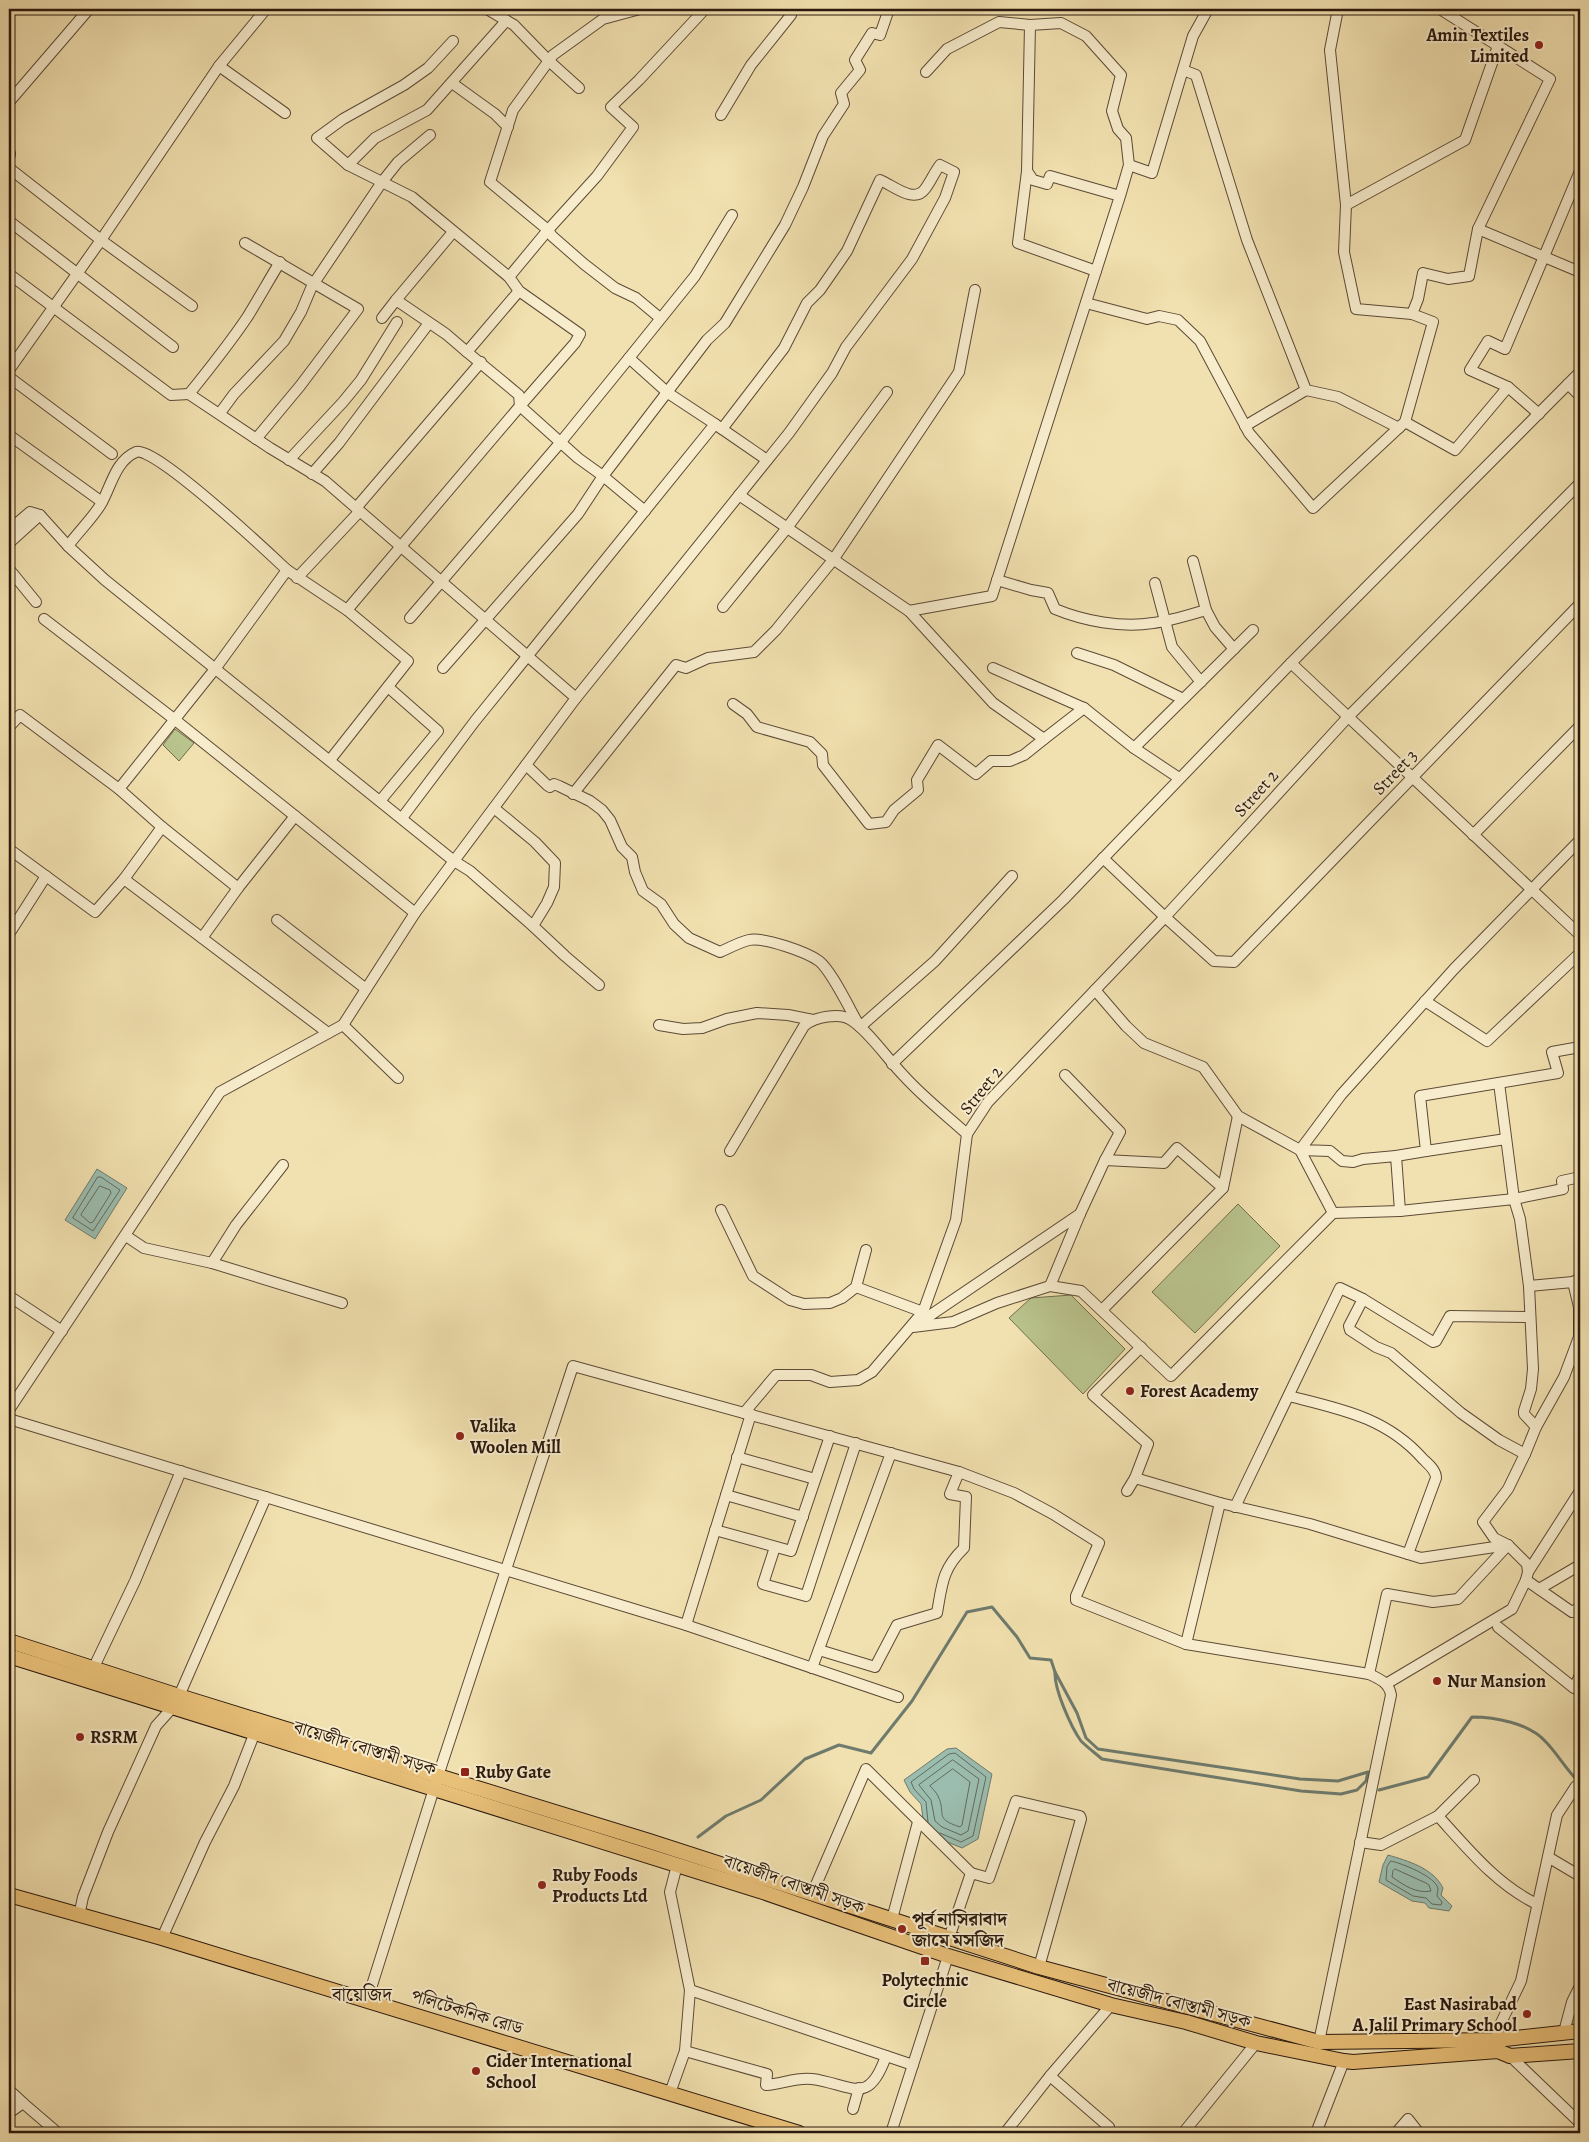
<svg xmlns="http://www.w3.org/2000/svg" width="1589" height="2142" font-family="Alegreya,'Noto Serif Bengali',serif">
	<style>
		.green { fill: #b9c38c; stroke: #726e4c }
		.water { fill: #9bbdaf; stroke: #6e7b6e }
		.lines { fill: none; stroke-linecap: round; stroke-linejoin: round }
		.shore { stroke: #626a5e; stroke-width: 1 }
		.stream { stroke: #6e7b6e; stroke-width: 3 }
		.minor-casing { stroke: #5c4a36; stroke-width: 12 }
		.major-casing { stroke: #2a180d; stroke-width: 16 }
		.minor { stroke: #f7eccc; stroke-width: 10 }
		.major { stroke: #e9c078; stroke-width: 14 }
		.poi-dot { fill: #8f2418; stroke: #f7eccc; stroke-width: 2 }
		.labels { text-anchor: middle; stroke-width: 4; stroke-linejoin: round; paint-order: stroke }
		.poi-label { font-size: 18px; font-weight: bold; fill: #2a180d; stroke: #f7eccc; text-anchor: start }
		.street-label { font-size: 18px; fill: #2a180d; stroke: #f7eccc }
		.neighbourhood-label { font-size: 19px; fill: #2a180d; stroke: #f7eccc }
	</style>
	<rect width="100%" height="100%" fill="#f2e1b0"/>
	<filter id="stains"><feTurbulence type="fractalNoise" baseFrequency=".004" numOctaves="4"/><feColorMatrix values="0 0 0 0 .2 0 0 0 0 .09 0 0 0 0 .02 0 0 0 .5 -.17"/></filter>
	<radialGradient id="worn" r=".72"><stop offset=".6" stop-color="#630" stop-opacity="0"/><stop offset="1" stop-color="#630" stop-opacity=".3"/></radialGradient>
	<g class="green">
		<path d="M 175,729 L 194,743 L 179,761 L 163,745 Z"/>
		<path d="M 1238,1204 L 1280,1246 L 1195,1333 L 1152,1292 Z"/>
		<path d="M 1071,1295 L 1125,1349 L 1083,1394 L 1009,1318 L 1031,1298 Z"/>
	</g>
	<g class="water">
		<path d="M 97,1169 L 127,1188 L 95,1239 L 65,1220 Z"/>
		<path d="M 956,1748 L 992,1774 L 978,1839 L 962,1848 L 935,1837 L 924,1825 L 921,1804 L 910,1792 L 904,1780 L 947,1749 Z"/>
		<path d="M 1388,1855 C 1408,1861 1433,1868 1443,1888 L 1441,1895 L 1452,1906 L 1449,1911 L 1429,1908 L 1425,1903 L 1412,1901 L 1379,1882 L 1383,1865 Z"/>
	</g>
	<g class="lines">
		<g class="shore">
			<path d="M 98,1177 L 101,1177 L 120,1190 L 93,1231 L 73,1218 Z"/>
			<path d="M 100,1186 L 110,1190 L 111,1193 L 93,1222 L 90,1223 L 81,1215 Z"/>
			<path d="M 953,1760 L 979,1779 L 968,1831 L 961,1835 L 942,1827 L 935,1821 L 931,1800 L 919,1785 Z"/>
			<path d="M 953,1769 L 970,1782 L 962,1825 L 960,1827 C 933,1818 947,1815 938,1796 C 936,1792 933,1789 930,1786 Z"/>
			<path d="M 928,1822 L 926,1802 L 914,1789 L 911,1782 L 949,1754 L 955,1753 L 986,1777 L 973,1836 L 961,1842 L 940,1833"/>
			<path d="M 1391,1861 C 1401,1863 1437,1877 1438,1889 C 1438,1891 1437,1894 1437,1896 L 1442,1902 L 1441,1905 L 1432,1904 L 1426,1898 L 1413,1896 L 1386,1880 L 1387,1867 Z"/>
			<path d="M 1395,1869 L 1426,1883 L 1429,1885 L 1431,1891 C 1416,1894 1404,1885 1392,1877 L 1393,1871 Z"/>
		</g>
		<g class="stream">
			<path d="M 1055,1672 L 1077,1713 L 1086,1738 L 1098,1749 L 1300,1779 L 1338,1781 L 1368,1772 L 1366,1781 L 1357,1790 L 1341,1794 L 1301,1791 L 1102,1759 C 1095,1753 1087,1747 1081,1741 C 1071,1727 1054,1689 1055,1672 Z"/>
			<path d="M 1379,1790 L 1428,1777 L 1472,1717 C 1494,1717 1529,1723 1545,1741 C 1558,1754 1566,1770 1580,1783"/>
			<path d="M 698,1837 L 726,1816 L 761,1800 L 805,1759 L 839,1745 L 871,1753 L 912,1701 L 967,1612 L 992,1607 L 1017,1637 L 1030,1658 L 1051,1660 L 1055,1672"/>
		</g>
		<defs>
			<g id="minor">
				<path d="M 487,9 L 514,25 L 549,61 L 579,88"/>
				<path d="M 1338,9 L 1330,50 L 1346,205 L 1344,252 L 1356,309 L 1412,314"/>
				<path d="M 219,66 L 285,113"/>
				<path d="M 1183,70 L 1196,75 L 1247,240 L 1306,390 L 1338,397 L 1399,428"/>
				<path d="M 926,72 L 947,49 L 999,22 L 1030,25"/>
				<path d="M 452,83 L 495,114 L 508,127"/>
				<path d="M 9,102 L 89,9"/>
				<path d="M 721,115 L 751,65 L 791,15 L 792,9"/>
				<path d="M 9,150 L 10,154 L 9,158"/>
				<path d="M 348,165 L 375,138 L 427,110 L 506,21"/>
				<path d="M 1129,165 L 1152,173 L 1193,36 L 1208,9"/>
				<path d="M 9,168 L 101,240 L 9,370"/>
				<path d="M 1027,171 L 1018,243 L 1096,271"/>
				<path d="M 1346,205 L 1465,140 L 1498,46"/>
				<path d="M 9,221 L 173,347"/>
				<path d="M 1478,229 L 1580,272"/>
				<path d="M 245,243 L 358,309 L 300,386 L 256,439"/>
				<path d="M 280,262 C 269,280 259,298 248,316 C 230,343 210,368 189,394 L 270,448 L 325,481 L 576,698"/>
				<path d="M 9,274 L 171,395 L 189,394"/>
				<path d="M 509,277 L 548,230 L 490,182 L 513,110 L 553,55 L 603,19 L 640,9"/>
				<path d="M 396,300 L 453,232"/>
				<path d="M 1086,303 L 1147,319 L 1159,316 L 1178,320 L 1200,341 L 1249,433 L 1313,508 L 1405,422 L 1433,322 L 1412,314 L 1418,299 L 1423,273 L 1448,279 L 1469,276 L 1478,229 L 1550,79 L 1440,9"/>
				<path d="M 192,306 L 101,240 L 219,66 L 266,9"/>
				<path d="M 382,318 L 396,300 L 446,334 L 467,352"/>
				<path d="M 660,318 L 636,298 L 615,288 L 584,264 L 552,236 L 548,230 L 597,176 L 633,127 L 611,107 L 639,80 L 705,9"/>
				<path d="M 1580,372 L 1291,663 L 1580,935"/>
				<path d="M 9,377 L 112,454"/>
				<path d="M 1568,384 L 1580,396"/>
				<path d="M 1508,387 L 1470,370 L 1488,341 L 1505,349 L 1580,171"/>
				<path d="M 220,413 L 234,394 L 284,341 L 301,312 L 312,286 L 382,182 L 398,162 L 430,135"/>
				<path d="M 1405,422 L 1455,450 L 1508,387 L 1539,414"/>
				<path d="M 1245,426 L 1306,390"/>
				<path d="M 722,429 L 767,460"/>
				<path d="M 9,435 L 102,502"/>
				<path d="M 289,460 L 343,402 L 361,380 L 397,322"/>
				<path d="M 312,474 L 339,443 L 429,323"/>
				<path d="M 739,495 L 909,611 L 993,703 L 1044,739 L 1084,708 L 1134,748 L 1179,778"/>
				<path d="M 356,508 L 481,362"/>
				<path d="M 645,511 L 603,476 L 707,340 L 725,323 L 785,225 L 803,187 L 823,136 L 844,104 L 841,93 L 860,70 L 855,60 L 872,33 L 880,35 L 889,9"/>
				<path d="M 9,530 L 30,512 L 40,515 L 68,546 L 105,580 L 454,861 L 470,871 L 533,926"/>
				<path d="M 9,543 L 40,515"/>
				<path d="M 68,546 C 78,532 92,519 101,504 C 111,487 115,461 136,452 C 154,445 269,553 287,570"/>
				<path d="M 9,569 L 36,602"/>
				<path d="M 297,578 L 359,512"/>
				<path d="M 997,580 L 1031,590 L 1048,593 L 1055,609 C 1084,621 1121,628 1153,623 C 1171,621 1189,615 1206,610 L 1193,561"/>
				<path d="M 1155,583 L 1172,647 L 1201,682"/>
				<path d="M 723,607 L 787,528 L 887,392"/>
				<path d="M 1206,610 L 1215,627 L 1234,649"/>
				<path d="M 909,611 L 992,596 L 1120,196 L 1129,165 L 1126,138 L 1118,129 L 1112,111 L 1121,75 L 1086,36 L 1061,23 L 1030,25 L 1027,171 L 1033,180 L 1047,184 L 1050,176 L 1120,196"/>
				<path d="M 410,618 L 560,443 L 629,358"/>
				<path d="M 44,619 L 174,719 L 295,816"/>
				<path d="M 1077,653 L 1114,665 L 1183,699"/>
				<path d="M 443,668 L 578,514 L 603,476 L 578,458 L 520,406 L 519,395 L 467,352 L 519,291"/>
				<path d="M 993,668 L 1084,708"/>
				<path d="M 733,704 L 747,714 L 757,727 L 810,742 L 822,754 L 823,765 L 869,824 L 886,822 L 894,810 L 918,790 L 917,780 L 938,745 L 976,774 L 991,761 L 1010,761 L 1024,755 L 1044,739"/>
				<path d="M 9,727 L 20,715 L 119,789"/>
				<path d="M 1134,748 L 1253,630"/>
				<path d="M 330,760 L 408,661 L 347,610 L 520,406 L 575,343 L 580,334 L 519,291 L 509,277 L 412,197 L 348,165 L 317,138 L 343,119 L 404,85 L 428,68 L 453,41"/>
				<path d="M 526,765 L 547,785 L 550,787 L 554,784 L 559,786 L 590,801 L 602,810 L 610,820 L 622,847 L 632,857 L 635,872 L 643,891 L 661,904 L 674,924 L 689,938 L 720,952 C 729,948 740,942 749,940 C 764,937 807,952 819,961 C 832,971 851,1012 860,1027 L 935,961 L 1012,876"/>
				<path d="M 573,794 L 676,665 L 686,668 L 708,658 L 754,652 L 776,630 L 833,560 L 959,372 L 975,290"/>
				<path d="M 380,801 L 438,731 L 388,687"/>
				<path d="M 494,808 L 535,842 L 555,863 L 554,887 L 547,903 L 533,926 L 565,956 L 599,985"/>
				<path d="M 402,818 L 475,721 L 715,424 L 668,393 L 629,358 L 695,276 L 732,215"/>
				<path d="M 1473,835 L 1580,726"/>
				<path d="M 9,849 L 95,912 L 124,879 L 328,1033"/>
				<path d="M 1103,858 L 1165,917 L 1214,961 L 1234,962 L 1580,604"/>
				<path d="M 124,879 L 162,827"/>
				<path d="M 238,888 L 295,816 L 415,913"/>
				<path d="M 277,920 L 366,989"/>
				<path d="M 9,934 L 46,876"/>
				<path d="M 202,938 L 238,888 L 162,827 L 119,789 L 215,669 L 287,570 L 347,610"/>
				<path d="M 1095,990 L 1126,1026 L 1144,1043 L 1203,1067 L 1238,1116 L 1300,1150 L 1333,1213"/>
				<path d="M 1425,1001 L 1487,1041 L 1580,953"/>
				<path d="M 343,1025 L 398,1078"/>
				<path d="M 659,1025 L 683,1029 L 702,1028 L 727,1019 L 757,1013 L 788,1015 L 813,1020"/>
				<path d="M 892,1064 L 1063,900 L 1291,663"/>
				<path d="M 1065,1075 L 1120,1132 L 1105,1160 L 1164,1163 L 1177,1148 L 1223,1188 L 1102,1310"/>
				<path d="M 1499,1083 L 1514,1199 L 1563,1189 L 1562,1181 L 1580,1177"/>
				<path d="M 967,1134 L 988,1102 L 1165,917 L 1348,717 L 1580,483"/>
				<path d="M 730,1151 L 804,1026 C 814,1017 840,1012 851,1020 C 869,1031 889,1061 904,1076 C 923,1097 946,1115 967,1134 L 956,1220 L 923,1312 L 872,1372 L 858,1380 L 830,1382 L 811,1375 L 776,1375 L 744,1413"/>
				<path d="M 1426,1151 L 1506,1139"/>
				<path d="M 1396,1156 L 1426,1151 L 1420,1096 L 1558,1073 L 1552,1052 L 1580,1047"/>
				<path d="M 1223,1188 L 1238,1116"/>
				<path d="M 721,1210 L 753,1276 L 790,1300 L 804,1304 L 830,1303 L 842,1298 L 856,1287 L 866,1250"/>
				<path d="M 1400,1211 L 1396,1156 L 1363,1159 L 1353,1162 L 1342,1161 L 1330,1151 L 1300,1150 L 1341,1095 L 1454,969 L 1580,840"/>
				<path d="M 1080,1214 L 913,1327 L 953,1322 L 997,1303 L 1050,1286 L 1081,1291 L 1171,1376 L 1333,1213 L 1400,1211 L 1514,1199 L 1520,1219 L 1529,1286 L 1533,1369 L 1531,1389 L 1524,1411 L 1524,1414 L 1536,1427 L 1525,1454"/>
				<path d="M 126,1236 L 144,1248 L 212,1263 L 342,1303"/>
				<path d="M 212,1263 L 236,1225 L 283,1165"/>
				<path d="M 1050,1286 L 1080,1214 L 1105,1160"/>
				<path d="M 1529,1286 L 1573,1282"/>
				<path d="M 856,1287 L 923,1312"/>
				<path d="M 9,1296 L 62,1331"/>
				<path d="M 1363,1299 L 1433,1342 L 1436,1341 L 1450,1316 L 1530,1317"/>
				<path d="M 1289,1396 C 1340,1409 1386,1417 1423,1459 C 1428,1464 1436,1470 1436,1478 L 1408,1554"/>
				<path d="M 9,1410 L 220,1092 L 343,1025 L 415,913 L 576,698 L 789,433 L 832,373 L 846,347 L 912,259 L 945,198 L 954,172 L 940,165 C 934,173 931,181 925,189 C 914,204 894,186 880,180 L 847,251 L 820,290 L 807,303 L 784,348 L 722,429 L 715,424"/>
				<path d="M 9,1419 L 686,1625 L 898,1697"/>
				<path d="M 1536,1427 L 1564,1377 L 1579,1337 L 1579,1307 L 1573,1282 L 1580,1278"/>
				<path d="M 737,1457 L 815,1479"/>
				<path d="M 1135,1478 L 1148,1444 L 1093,1395 L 1141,1347"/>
				<path d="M 1127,1491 L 1135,1478 L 1220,1503"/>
				<path d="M 726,1495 L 803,1517"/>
				<path d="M 1235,1507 L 1340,1288 L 1363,1299 L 1349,1326 L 1350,1330 L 1376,1347 L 1391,1353 L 1461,1413 L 1499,1440 L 1525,1454 L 1508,1489 L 1483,1522 L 1494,1538 L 1508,1545 L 1527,1564 L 1528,1572 L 1526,1580 L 1512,1609 L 1386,1684"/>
				<path d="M 715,1530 L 791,1551 L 830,1436"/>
				<path d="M 775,1547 L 763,1584 L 806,1596 L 856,1443"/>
				<path d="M 1528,1572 L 1580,1491"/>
				<path d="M 1526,1580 L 1572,1612 L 1580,1607"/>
				<path d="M 1539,1589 L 1580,1565"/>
				<path d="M 686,1625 L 751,1414"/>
				<path d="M 1498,1627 L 1574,1688 L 1580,1675"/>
				<path d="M 819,1650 L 875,1667 L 897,1625 L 937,1613 C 942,1585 942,1569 964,1548 L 966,1497 L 950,1494 L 959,1472"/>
				<path d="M 812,1668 L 891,1453"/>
				<path d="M 93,1669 L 135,1581 L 181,1471"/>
				<path d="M 1369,1674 L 1387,1594 L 1433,1602 L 1458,1599 L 1508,1545"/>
				<path d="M 1438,1816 L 1474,1780"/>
				<path d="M 1360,1842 L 1381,1845 L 1438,1816 C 1468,1849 1497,1885 1537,1904"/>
				<path d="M 1548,1857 L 1580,1876"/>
				<path d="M 812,1894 L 866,1769 L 971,1873"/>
				<path d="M 79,1916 L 83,1897 L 108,1832 L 156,1726 L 173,1707 L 179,1696 L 266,1497"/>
				<path d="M 892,1919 L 918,1822"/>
				<path d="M 162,1938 L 205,1842 L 234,1786 L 257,1727"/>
				<path d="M 949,1938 L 971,1873 L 989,1878 L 1016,1801 L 1080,1816 L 1081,1819 L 1039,1967"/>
				<path d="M 690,1990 L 913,2065"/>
				<path d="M 367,2001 L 438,1776 L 573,1366 L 959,1472 L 1014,1493 L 1053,1514 L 1099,1543 L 1076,1596 L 1076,1600 L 1186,1644"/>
				<path d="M 1564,2032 L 1572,2002 L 1580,1986"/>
				<path d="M 1496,2040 L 1499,2027 L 1521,1981 L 1557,1815 L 1576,1786"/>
				<path d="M 1319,2042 L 1391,1695 C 1389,1683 1380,1679 1369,1674 L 1186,1644 L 1220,1503 L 1310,1524 L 1421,1558 L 1508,1545"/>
				<path d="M 685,2051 L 767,2074 L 766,2085 C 782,2084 796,2077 812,2079 C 851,2084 868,2108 886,2056"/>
				<path d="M 1510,2056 L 1580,2123"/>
				<path d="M 9,2090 L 23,2103"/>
				<path d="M 670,2093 L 685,2051 L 690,1990 L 670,1892 L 677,1865"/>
				<path d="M 853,2109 L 859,2088"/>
				<path d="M 9,2113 L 23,2103 L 58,2133"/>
				<path d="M 891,2133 L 948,1956"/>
				<path d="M 1005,2133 L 1050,2076"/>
				<path d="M 1106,2133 L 1109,2130 L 1109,2127 L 1050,2076 L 1111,2005"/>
				<path d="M 1183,2133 L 1256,2043"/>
				<path d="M 1316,2133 L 1344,2061"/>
				<path d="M 1396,2133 L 1408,2119 L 1419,2133"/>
			</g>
			<g id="major">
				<path d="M 9,1641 L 179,1696 L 649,1841 L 1039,1967 L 1319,2042 L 1496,2040 L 1580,2031"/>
				<path d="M 9,1656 L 760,1891 L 948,1956 L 1111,2005 L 1186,2022 L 1256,2043 L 1344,2061 L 1353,2062 L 1498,2051 L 1510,2056 L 1580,2051"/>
				<path d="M 9,1895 L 162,1938 L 799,2133"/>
			</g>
		</defs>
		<use href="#minor" class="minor-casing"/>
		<use href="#major" class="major-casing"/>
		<use href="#minor" class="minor"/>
		<use href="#major" class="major"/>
	</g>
	<g class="poi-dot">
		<circle cx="1539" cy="45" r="5"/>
		<circle cx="1130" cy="1391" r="5"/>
		<circle cx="460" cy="1436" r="5"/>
		<circle cx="1437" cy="1681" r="5"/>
		<circle cx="80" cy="1737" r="5"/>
		<rect x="460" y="1767" width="10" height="10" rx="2.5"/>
		<circle cx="542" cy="1885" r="5"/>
		<circle cx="902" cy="1929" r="5"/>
		<rect x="920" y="1956" width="10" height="10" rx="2.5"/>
		<circle cx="1527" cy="2014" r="5"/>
		<circle cx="476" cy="2071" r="5"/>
	</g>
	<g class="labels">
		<g class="poi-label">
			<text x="1529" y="41" text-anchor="end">Amin Textiles<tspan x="1529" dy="21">Limited</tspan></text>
			<text x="1140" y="1397">Forest Academy</text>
			<text x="470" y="1432">Valika<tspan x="470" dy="21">Woolen Mill</tspan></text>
			<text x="1447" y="1687">Nur Mansion</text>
			<text x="90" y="1743">RSRM</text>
			<text x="475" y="1778">Ruby Gate</text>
			<text x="552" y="1881">Ruby Foods<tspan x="552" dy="21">Products Ltd</tspan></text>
			<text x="912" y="1925">পূর্ব নাসিরাবাদ<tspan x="912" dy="21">জামে মসজিদ</tspan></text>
			<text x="925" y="1986" text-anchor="middle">Polytechnic<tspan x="925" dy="21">Circle</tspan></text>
			<text x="1517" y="2010" text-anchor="end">East Nasirabad<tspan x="1517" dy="21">A.Jalil Primary School</tspan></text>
			<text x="486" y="2067">Cider International<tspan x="486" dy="21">School</tspan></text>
		</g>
		<g class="street-label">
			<text transform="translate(1395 772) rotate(-46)" y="6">Street 3</text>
			<text transform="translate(1256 793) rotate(-48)" y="6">Street 2</text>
			<text transform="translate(981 1090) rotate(-51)" y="6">Street 2</text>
			<text transform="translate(365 1748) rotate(17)" y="6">বায়েজীদ বোস্তামী সড়ক</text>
			<text transform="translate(794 1884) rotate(19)" y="6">বায়েজীদ বোস্তামী সড়ক</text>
			<text transform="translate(1179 2003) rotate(15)" y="6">বায়েজীদ বোস্তামী সড়ক</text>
			<text transform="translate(467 2012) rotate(17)" y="6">পলিটেকনিক রোড</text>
		</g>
		<g class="neighbourhood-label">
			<text x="362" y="2001">বায়েজিদ</text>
		</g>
	</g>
	<rect width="1589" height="2142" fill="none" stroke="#f2e1b0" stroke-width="30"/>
	<rect x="10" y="10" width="1569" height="2122" fill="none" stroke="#2a180d" stroke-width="2.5"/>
	<rect x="15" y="15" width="1559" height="2112" fill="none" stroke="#2a180d"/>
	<rect width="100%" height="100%" filter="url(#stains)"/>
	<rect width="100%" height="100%" fill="url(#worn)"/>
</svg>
